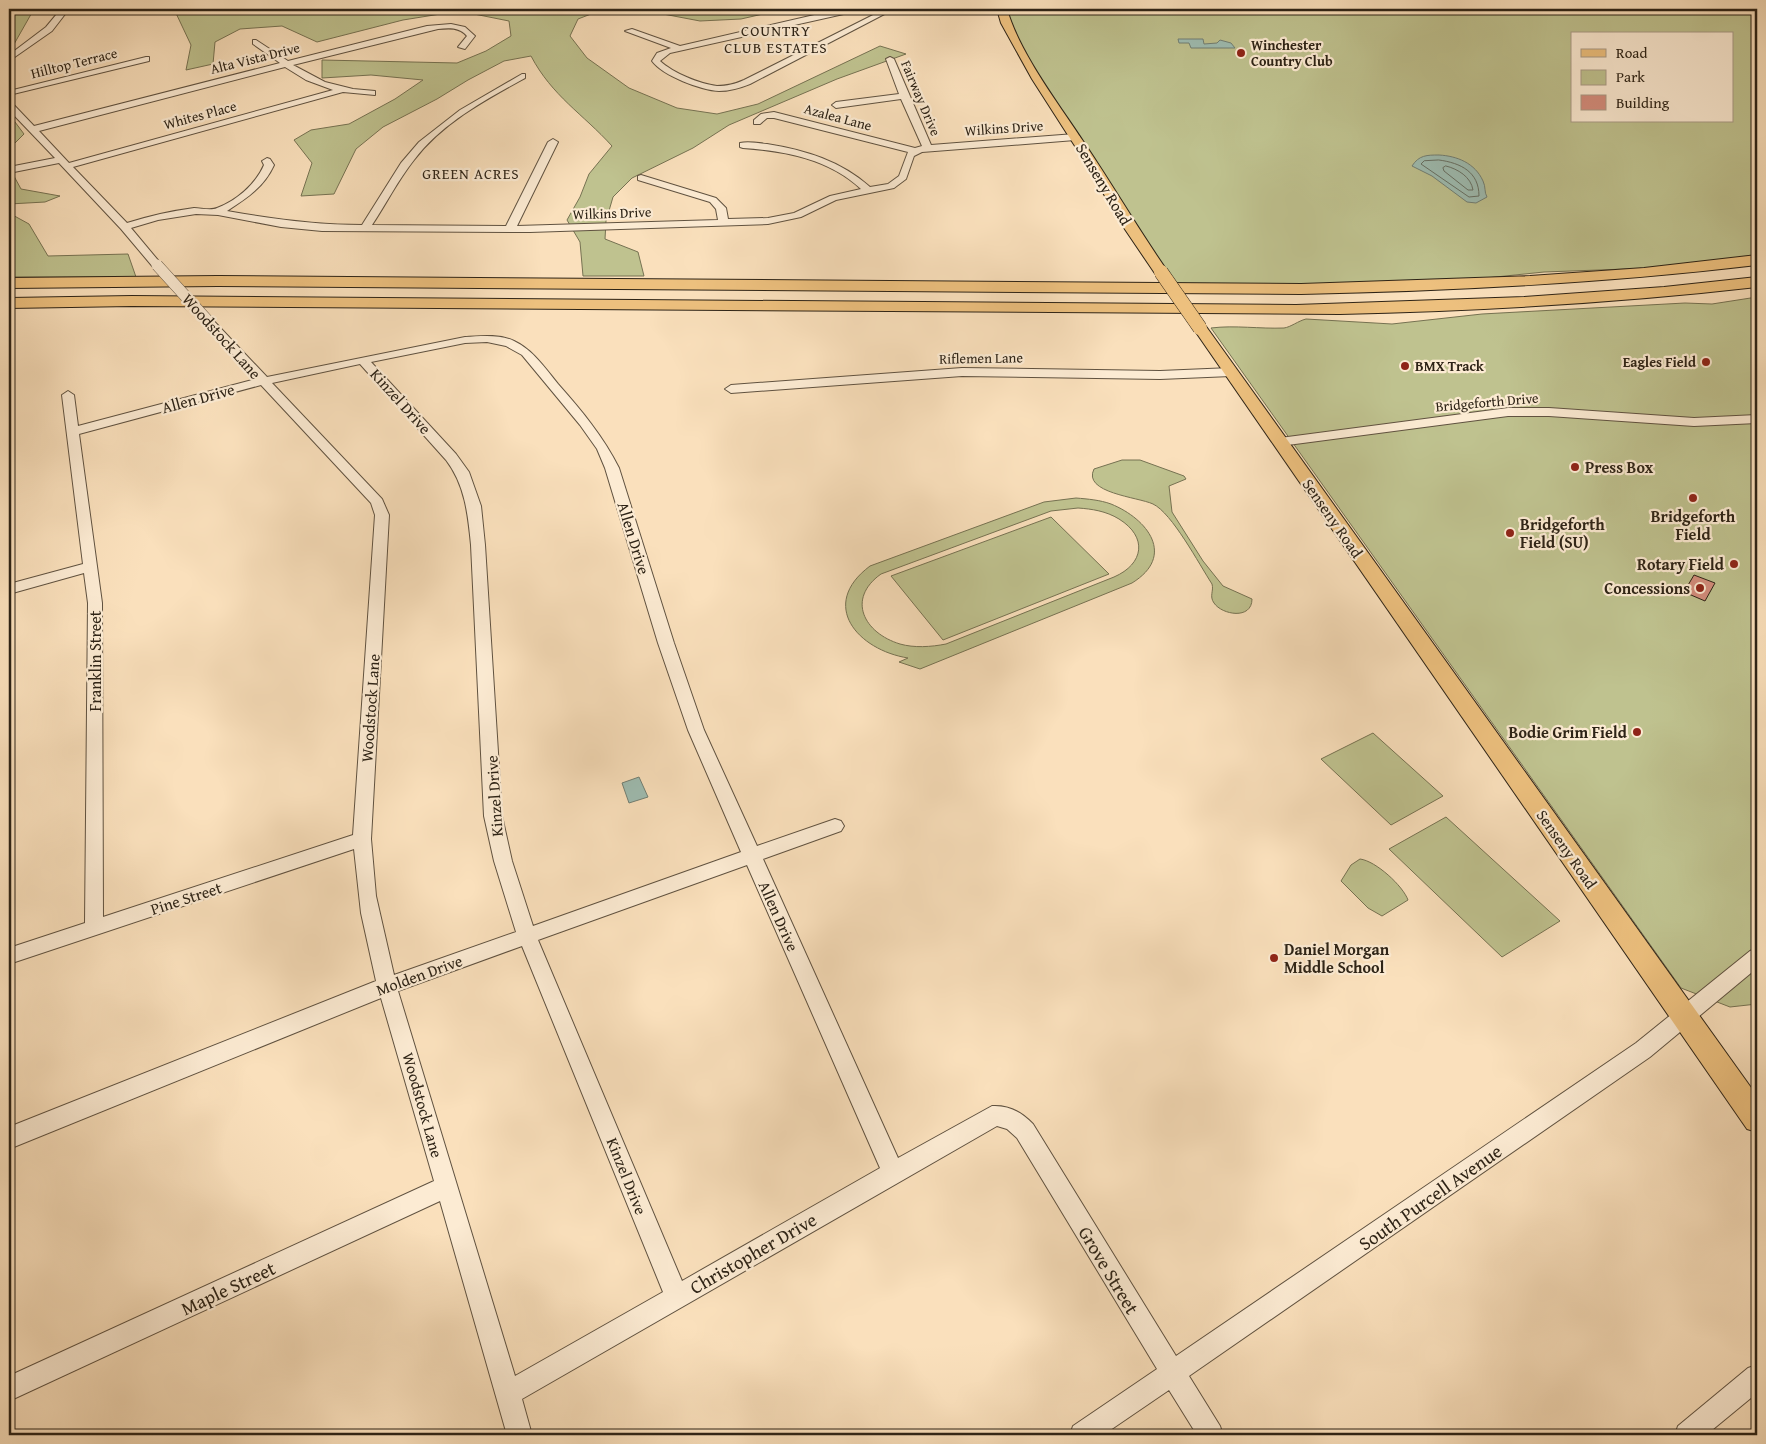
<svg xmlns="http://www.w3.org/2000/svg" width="1766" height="1444" font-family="'Gentium Book Plus',serif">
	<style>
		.green { fill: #bfc28f; stroke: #767252; fill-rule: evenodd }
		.water { fill: #9ebdb2; stroke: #717f74 }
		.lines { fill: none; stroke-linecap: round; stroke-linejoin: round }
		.shore { stroke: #667064; stroke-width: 1 }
		.building { fill: #d48d7d; stroke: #2d2316 }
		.minor-casing { stroke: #605240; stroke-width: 2 }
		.major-casing { stroke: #2d2316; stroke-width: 2 }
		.highway-casing { stroke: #2d2316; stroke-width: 2 }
		.minor { fill: #fcebd3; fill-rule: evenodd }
		.major { fill: #edc07e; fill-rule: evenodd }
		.highway { fill: #edc07e; fill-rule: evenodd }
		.minor-bridge-casing { stroke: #605240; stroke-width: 12; stroke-linecap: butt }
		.major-bridge-casing { stroke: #2d2316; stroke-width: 15; stroke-linecap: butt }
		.minor-bridge { stroke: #fcebd3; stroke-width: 11 }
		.major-bridge { stroke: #edc07e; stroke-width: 14 }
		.poi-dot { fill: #8f2418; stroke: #fcebd3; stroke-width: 2 }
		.labels { text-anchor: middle; stroke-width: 4.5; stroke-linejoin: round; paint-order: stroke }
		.far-poi-label { font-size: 14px; font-weight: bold; fill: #2d2316; stroke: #fcebd3; text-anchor: start }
		.far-street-label { font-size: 14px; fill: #2d2316; stroke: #fcebd3 }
		.far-neighbourhood-label { font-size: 15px; letter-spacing: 1px; fill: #2d2316; stroke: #fcebd3 }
		.street-label { font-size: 16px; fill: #2d2316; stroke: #fcebd3 }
		.poi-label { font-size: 16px; font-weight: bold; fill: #2d2316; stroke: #fcebd3; text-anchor: start }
		.near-street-label { font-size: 19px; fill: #2d2316; stroke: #fcebd3 }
	</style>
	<rect width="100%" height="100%" fill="#fae0bc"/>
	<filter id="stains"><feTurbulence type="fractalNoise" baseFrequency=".004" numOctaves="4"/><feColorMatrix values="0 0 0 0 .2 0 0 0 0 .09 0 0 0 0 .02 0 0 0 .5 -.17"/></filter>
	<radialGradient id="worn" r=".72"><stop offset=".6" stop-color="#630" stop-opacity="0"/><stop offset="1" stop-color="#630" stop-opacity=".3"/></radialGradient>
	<g class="green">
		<path d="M 9,9 L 34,9 L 9,53 Z"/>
		<path d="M 174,9 L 785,9 L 741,19 L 700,21 L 642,10 L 604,9 L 578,19 L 570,36 L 587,58 L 629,88 L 677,108 L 717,114 L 758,104 L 880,46 L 906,54 L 837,79 L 729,125 L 693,148 L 632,178 L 613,197 L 606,221 L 605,239 L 638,252 L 644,276 L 583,276 L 580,242 L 567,220 L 580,197 L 589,174 L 612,146 C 583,114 552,96 531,56 L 504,61 L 468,80 L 437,99 L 383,127 L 356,149 L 334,194 L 301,196 L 312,163 L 294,140 L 311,130 L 349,124 L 395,99 L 423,80 L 371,75 L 322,78 L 322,60 L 457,63 L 486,51 L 511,36 L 509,21 L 459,11 L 403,20 L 317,42 L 282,26 L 240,29 L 215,42 L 213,64 L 186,70 L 191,45 Z"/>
		<path d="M 1002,9 L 1757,9 L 1757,260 L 1707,266 L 1544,272 L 1399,287 L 1173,288 L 1044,90 L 1003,15 ZM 1572,34 L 1732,34 L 1732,121 L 1572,121 Z"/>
		<path d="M 9,114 L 24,134 L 11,147 L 9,155 Z"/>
		<path d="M 9,167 L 21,189 L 60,196 L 45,202 L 9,204 Z"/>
		<path d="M 9,213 L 29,224 L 48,256 L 128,254 L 136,277 L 9,277 Z"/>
		<path d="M 1757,297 L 1757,1004 L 1730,1007 L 1681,988 L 1211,328 C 1235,325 1260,329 1284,328 C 1291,327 1298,321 1306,319 L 1392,324 L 1482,314 L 1685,303 L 1712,304 Z"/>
		<path d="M 1122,460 L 1140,460 L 1184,476 L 1186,479 L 1169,486 L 1172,512 L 1203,561 L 1223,586 L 1252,599 C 1252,620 1222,615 1214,603 C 1209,596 1214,591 1212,584 C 1199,564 1172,513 1153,504 C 1138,497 1082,493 1094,469 Z"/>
		<path d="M 1076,498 C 1088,499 1100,500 1111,504 C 1148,519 1176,556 1132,583 L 920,669 L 899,662 L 908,658 C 858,650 818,605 870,566 L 1044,502 ZM 1078,508 C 1092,509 1106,511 1119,519 C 1148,537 1144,564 1114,577 L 946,644 C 931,647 914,648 900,644 C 864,633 846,599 881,574 L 1051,511 Z"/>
		<path d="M 1051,517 L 1109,574 L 943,640 L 891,576 Z"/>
		<path d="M 1373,733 L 1443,796 L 1391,825 L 1321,759 Z"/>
		<path d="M 1446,817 L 1560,921 L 1502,957 L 1389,849 Z"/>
		<path d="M 1360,859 C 1376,861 1403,886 1408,900 L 1382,916 L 1368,908 L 1341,881 L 1351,865 Z"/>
	</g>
	<g class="water">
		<path d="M 1178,39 L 1203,39 L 1204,44 L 1217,43 L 1220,40 L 1231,43 L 1235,48 L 1191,48 L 1189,43 L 1179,43 Z"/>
		<path d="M 1439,155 C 1457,156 1475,163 1483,181 C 1486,187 1484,192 1487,197 L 1476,203 L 1467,202 L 1432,176 L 1412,166 C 1419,155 1427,155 1439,155 Z"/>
		<path d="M 639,777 L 648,797 L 629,803 L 622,783 Z"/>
	</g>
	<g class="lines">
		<g class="shore">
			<path d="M 1439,160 C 1461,163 1479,172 1479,196 L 1469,197 L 1421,164 L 1424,161 Z"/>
			<path d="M 1446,166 C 1458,169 1471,177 1473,190 L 1468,190 L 1444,171 L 1443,168 Z"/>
		</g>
	</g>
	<path class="building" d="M 1694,575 L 1715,583 L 1705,601 L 1684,592 Z"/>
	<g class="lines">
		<defs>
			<g id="minor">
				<path d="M 61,9 L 69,9 L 52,31 L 9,61 L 9,55 L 46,27 Z"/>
				<path d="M 849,9 L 866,9 L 670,53 L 660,61 C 673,73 700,84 717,86 C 727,86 735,84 744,80 L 885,9 L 894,9 L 750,84 C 740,88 730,91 719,91 C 701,90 663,76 652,61 L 657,53 L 671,48 L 625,31 L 632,29 L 680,46 L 823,13 Z"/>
				<path d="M 451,24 L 465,27 L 475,36 L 465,49 L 458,47 L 467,36 C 459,27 449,28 438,29 L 293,65 L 325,82 L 353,89 L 375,91 L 375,95 L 343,92 L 73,167 L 127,223 C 149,216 171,211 194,208 C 201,208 211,211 217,208 C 236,201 256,184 264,165 L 262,161 L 267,158 L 270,159 L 274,165 C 264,187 247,198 227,211 C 272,219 316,225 362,225 L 401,163 L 419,142 L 460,110 L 522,74 L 525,74 L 525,78 C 485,100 442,123 414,160 C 398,180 386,204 372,225 L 506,226 L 548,142 L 553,139 L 558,142 L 517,226 L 718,220 L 716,209 L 710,202 L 638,180 L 638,176 L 641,175 L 716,198 L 726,208 L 728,219 L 768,218 L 794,213 L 830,196 L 861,189 C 829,159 785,151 743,148 L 740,147 L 740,143 C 748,141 758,143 767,144 C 805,150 841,161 870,187 L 888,184 L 899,176 L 908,152 L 774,118 L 767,118 L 760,124 L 754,124 L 754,120 L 761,114 L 774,112 L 915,148 L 922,146 L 901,99 L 836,108 L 832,105 L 836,102 L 899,94 L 886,59 L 890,57 L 894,59 L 931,145 L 1075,134 L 1080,137 L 1075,140 L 922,152 L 914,156 L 906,179 L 894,188 L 836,200 L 801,217 L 768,224 L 530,232 L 322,231 L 281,227 L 218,215 L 196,214 L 158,220 L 131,228 L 162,265 L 157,268 L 153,267 L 121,229 L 59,163 L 9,173 L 9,167 L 55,158 L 9,110 L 9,102 L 12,103 L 34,126 L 280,63 L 253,44 L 253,40 L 256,40 L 288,61 L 427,26 ZM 285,67 L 306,80 L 333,90 L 69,163 L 39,131 Z"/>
				<path d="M 146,57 L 149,57 L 149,61 L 9,95 L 9,91 Z"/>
				<path d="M 208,318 L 212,319 L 267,377 L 465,337 C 481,336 500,334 514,341 C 533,350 545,368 558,384 C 581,410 603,436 619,468 L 674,643 L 704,730 L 757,846 L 835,819 L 841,821 L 844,826 L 841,831 L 763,859 L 898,1158 L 992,1106 C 1008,1105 1022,1112 1033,1124 L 1176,1356 L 1636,1043 L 1750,951 L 1757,948 L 1757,968 L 1650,1057 L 1189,1376 L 1220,1426 L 1223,1435 L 1197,1435 L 1169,1390 L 1103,1435 L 1070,1435 L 1073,1426 L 1157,1369 L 1017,1138 L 1007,1129 L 997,1126 L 522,1399 L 532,1435 L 507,1435 L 440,1201 L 9,1401 L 9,1376 L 434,1181 L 381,998 L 9,1149 L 9,1127 L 376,981 L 361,913 L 354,849 L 9,964 L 9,948 L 85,923 L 88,603 L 84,573 L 9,594 L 9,584 L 83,564 L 62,395 L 68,391 L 74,395 L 78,426 L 256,379 L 204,323 L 202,321 ZM 487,342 L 506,346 L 522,355 L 580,425 L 597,449 L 605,468 L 658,643 L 688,730 L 741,852 L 533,926 L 512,861 L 502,816 L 485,545 L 481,506 L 469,472 L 456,454 L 371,362 L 465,343 ZM 360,364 L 446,460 C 465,485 468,514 471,545 L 484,816 L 494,861 L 516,932 L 394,975 L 376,896 L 371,839 L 389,515 L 382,499 L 272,383 ZM 261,385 L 371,503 L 375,515 L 353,835 L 103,917 L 102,603 L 79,434 ZM 747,865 L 880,1168 L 682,1281 L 538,940 ZM 522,946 L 663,1292 L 515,1376 L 398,991 Z"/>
				<path d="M 962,368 L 1160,371 L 1231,368 L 1237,372 L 1231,376 L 1160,379 L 962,376 L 731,393 L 725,389 L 731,385 Z"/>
				<path d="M 1508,408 L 1549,408 L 1694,418 L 1757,415 L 1757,423 L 1694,426 L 1549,416 L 1508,416 L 1280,446 L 1274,442 L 1280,438 Z"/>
				<path d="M 1757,1365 L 1757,1393 L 1706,1435 L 1675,1435 L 1678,1426 L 1748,1368 Z"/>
			</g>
			<g id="major">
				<path d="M 997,9 L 1007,9 C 1019,52 1058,103 1083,141 C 1112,184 1138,229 1168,272 L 1166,275 L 1156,275 L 1116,216 L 1091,171 L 1032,79 L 1001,23 Z"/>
				<path d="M 1200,324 L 1205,325 L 1757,1096 L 1757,1132 L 1747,1129 L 1193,328 L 1195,325 Z"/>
			</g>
			<g id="highway">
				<path d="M 1757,255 L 1757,265 C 1605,283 1454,291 1301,294 L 218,286 L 9,288 L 9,278 L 218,276 L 1301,284 L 1530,276 L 1644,268 Z"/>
				<path d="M 1757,277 L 1757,287 C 1618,303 1479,311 1340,314 L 132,306 L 9,308 L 9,298 L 132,296 L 1296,305 L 1524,297 L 1664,287 Z"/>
			</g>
		</defs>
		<use href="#minor" class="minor-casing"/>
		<use href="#major" class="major-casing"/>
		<use href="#highway" class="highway-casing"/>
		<use href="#minor" class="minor"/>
		<use href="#major" class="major"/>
		<use href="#highway" class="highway"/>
		<defs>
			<path id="minor-bridge" d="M 157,265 L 208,321"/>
			<path id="major-bridge" d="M 1161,272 L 1200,328"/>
		</defs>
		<use href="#minor-bridge" class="minor-bridge-casing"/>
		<use href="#major-bridge" class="major-bridge-casing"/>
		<use href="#minor-bridge" class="minor-bridge"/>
		<use href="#major-bridge" class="major-bridge"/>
	</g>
	<g class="poi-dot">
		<circle cx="1241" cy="53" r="5"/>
		<circle cx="1706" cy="362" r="5"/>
		<circle cx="1405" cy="366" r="5"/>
		<circle cx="1575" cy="467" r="5"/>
		<circle cx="1693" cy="498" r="5"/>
		<circle cx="1510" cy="533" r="5"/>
		<circle cx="1734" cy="564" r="5"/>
		<circle cx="1700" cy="588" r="5"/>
		<circle cx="1637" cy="732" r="5"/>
		<circle cx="1274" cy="958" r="5"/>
	</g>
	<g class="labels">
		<g class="far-poi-label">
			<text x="1251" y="50">Winchester<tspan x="1251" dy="16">Country Club</tspan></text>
			<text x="1696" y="367" text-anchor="end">Eagles Field</text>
			<text x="1415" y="371">BMX Track</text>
		</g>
		<g class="far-street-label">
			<text transform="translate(255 58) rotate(-14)" y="5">Alta Vista Drive</text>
			<text transform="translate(74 63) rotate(-14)" y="5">Hilltop Terrace</text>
			<text transform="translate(921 98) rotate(67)" y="5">Fairway Drive</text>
			<text transform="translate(200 115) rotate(-15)" y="5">Whites Place</text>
			<text transform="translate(838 117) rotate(15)" y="5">Azalea Lane</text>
			<text transform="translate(1004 128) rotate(-4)" y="5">Wilkins Drive</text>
			<text transform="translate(612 213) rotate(-2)" y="5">Wilkins Drive</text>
			<text transform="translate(981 358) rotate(-1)" y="5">Riflemen Lane</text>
			<text transform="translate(1487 402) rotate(-5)" y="5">Bridgeforth Drive</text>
		</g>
		<g class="far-neighbourhood-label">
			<text x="776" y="36">COUNTRY<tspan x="776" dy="17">CLUB ESTATES</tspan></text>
			<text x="471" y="179">GREEN ACRES</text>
		</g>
		<g class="street-label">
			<text transform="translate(1104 184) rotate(59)" y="6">Senseny Road</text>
			<text transform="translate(222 336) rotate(48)" y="6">Woodstock Lane</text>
			<text transform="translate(198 398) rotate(-15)" y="6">Allen Drive</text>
			<text transform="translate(401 401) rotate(48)" y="6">Kinzel Drive</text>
			<text transform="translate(1333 518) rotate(55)" y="6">Senseny Road</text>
			<text transform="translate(634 538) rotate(73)" y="6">Allen Drive</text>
			<text transform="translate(95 661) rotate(-90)" y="6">Franklin Street</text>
			<text transform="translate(370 708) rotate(-86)" y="6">Woodstock Lane</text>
			<text transform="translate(494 796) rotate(-94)" y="6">Kinzel Drive</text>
			<text transform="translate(1567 849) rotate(55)" y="6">Senseny Road</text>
			<text transform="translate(186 898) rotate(-18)" y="6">Pine Street</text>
			<text transform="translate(779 916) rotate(66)" y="6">Allen Drive</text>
			<text transform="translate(419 975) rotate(-20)" y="6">Molden Drive</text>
			<text transform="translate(423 1105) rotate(74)" y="6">Woodstock Lane</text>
			<text transform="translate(627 1176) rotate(68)" y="6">Kinzel Drive</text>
		</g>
		<g class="poi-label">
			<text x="1585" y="473">Press Box</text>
			<text x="1693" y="522" text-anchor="middle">Bridgeforth<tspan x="1693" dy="18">Field</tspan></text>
			<text x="1520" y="530">Bridgeforth<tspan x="1520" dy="18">Field (SU)</tspan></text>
			<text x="1724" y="570" text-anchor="end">Rotary Field</text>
			<text x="1690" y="594" text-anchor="end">Concessions</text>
			<text x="1627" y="738" text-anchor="end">Bodie Grim Field</text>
			<text x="1284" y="955">Daniel Morgan<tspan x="1284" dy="18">Middle School</tspan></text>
		</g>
		<g class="near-street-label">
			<text transform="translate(1430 1197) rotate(-35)" y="7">South Purcell Avenue</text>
			<text transform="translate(753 1253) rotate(-30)" y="7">Christopher Drive</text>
			<text transform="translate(1109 1270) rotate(59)" y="7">Grove Street</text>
			<text transform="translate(228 1288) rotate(-25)" y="7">Maple Street</text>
		</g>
	</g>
	<rect width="1766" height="1444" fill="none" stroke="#fae0bc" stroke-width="30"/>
	<rect x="10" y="10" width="1746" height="1424" fill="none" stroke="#2d2316" stroke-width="2.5"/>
	<rect x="15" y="15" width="1736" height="1414" fill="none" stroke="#2d2316"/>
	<rect x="1571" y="32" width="162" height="90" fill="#fcebd3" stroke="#a99b87"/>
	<rect x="1581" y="49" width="25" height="8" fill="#edc07e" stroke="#a99b87"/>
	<text x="1616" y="58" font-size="15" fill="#2d2316">Road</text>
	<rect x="1581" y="70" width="25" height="15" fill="#bfc28f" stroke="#a99b87"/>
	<text x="1616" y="82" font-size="15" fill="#2d2316">Park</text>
	<rect x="1581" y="95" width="25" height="15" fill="#d48d7d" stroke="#a99b87"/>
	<text x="1616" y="108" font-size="15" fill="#2d2316">Building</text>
	<rect width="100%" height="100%" filter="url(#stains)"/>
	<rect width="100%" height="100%" fill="url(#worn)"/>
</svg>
